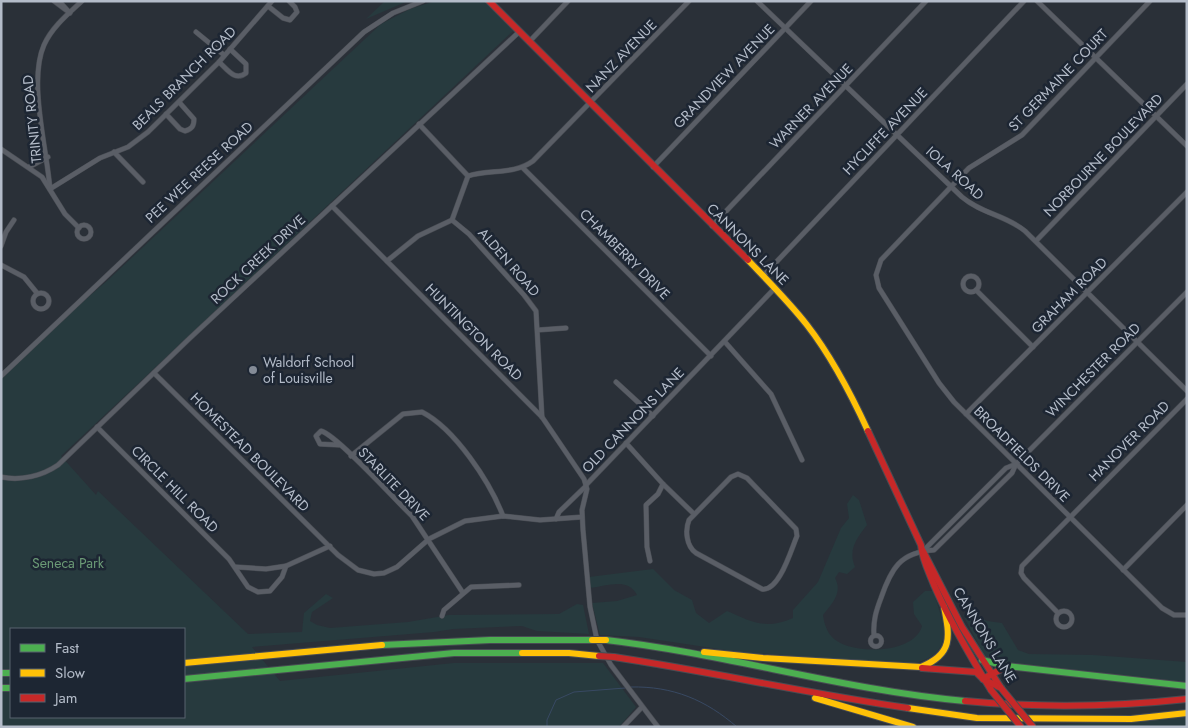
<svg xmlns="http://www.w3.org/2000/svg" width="1188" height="728" font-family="Jost,sans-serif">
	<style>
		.green { fill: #273a3e; fill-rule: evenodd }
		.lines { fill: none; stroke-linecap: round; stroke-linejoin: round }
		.stream { stroke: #384963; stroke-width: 1 }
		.street-casing { stroke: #484c53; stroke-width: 5.5 }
		.fast-casing { stroke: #484c53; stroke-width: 8 }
		.slow-casing { stroke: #484c53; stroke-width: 8 }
		.jam-casing { stroke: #484c53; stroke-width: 8 }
		.street { stroke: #5a5e66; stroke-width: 4.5 }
		.fast { stroke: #4caf50; stroke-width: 6 }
		.slow { stroke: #ffc107; stroke-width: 6 }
		.jam { stroke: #c62828; stroke-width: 6 }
		.slow-bridge-casing { stroke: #484c53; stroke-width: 8; stroke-linecap: butt }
		.jam-bridge-casing { stroke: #484c53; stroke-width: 8; stroke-linecap: butt }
		.slow-bridge { stroke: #ffc107; stroke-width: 6 }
		.jam-bridge { stroke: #c62828; stroke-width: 6 }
		.poi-dot { fill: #848b96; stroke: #1d2633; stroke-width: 2 }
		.labels { text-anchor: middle; stroke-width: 5; stroke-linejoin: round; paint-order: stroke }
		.street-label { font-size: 14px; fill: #b4bcc9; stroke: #1d2633 }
		.poi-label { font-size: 14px; fill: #b4bcc9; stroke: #1d2633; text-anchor: start }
		.park-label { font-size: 14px; fill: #6b9a76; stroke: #1d2633 }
	</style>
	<rect width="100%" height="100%" fill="#2a3038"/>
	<g class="green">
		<path d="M 385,1 L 408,1 L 366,19 Z"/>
		<path d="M 435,1 L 484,1 L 513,31 L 61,456 L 96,495 L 98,491 L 248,634 L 302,632 L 304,613 L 326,594 L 333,598 L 312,612 L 310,621 L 317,625 L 330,628 L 408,622 L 449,615 L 559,614 L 577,604 L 583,605 L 589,634 L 537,631 L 522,626 L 453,629 L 434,632 L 252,647 L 280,681 L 454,663 L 603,663 L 636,707 L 619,727 L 1,727 L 1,372 L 107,281 L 381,24 L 410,9 ZM 11,629 L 184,629 L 184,717 L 11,717 Z"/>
		<path d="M 853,495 L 859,500 L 867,525 C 856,539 848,550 855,567 L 847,574 L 839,572 L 835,578 C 843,593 832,603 823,615 C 824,624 828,636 837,641 C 858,655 915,653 922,626 L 914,614 L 913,602 L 925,591 L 933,591 C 944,624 957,654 911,664 L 739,652 L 639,637 L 600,635 L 592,603 L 617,601 L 637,595 C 628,577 607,586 590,588 L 589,577 L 653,569 L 674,590 L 692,600 L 696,613 L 709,623 L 727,611 C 752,622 766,630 793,618 L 793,610 L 818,582 L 841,528 L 849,518 L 847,504 Z"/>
		<path d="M 971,612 L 987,621 L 1002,623 L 1018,650 L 1029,654 L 1093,655 L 1187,662 L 1187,682 L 997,661 L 985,657 L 963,615 Z"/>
		<path d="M 1187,717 L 1186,727 L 1037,726 Z"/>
	</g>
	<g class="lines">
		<g class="stream">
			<path d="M 631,687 C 673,686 706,700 737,727"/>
			<path d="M 547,727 L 547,720 L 556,700 L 574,692 L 625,688"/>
		</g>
		<defs>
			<g id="street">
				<path d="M 54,1 L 70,13"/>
				<path d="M 59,1 L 69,12"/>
				<path d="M 82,1 C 68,14 52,27 44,45 C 28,81 47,149 50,189 L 100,158 L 128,147 L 148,132 L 219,62 L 272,1"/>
				<path d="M 757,1 L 962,197 C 982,214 1006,215 1025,231 L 1187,391"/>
				<path d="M 1037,1 L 1187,146"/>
				<path d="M 1150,1 L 1022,135 L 969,168 L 881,260 L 876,275 L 879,288 L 939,383 L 954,402 L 1162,608 L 1174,615 L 1187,615"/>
				<path d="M 268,6 L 283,18 L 290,20 L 297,12 L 295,7 L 289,1"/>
				<path d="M 196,32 L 224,55"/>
				<path d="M 529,42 L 568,1"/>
				<path d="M 219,62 C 227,69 235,82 246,73 L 246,64 L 230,49"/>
				<path d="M 166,114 L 180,129 L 185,131 C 192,129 194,126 194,119 L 179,102"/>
				<path d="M 419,124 L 468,176"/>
				<path d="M 1,149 L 42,177 L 65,214 L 79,228"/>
				<path d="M 114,152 L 143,182"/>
				<path d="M 29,167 L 48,157"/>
				<path d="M 653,167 L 811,1"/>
				<path d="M 523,168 L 711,356"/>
				<path d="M 332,206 L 542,417 L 584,479 L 587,489 L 582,510 L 583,530 L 590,607 L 597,640 L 611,665 L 658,727"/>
				<path d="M 452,220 L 469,234 L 524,295 L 536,311 L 542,417"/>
				<circle cx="84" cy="232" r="7"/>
				<path d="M 712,226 L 926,1"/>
				<path d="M 1036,241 L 1187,84"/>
				<path d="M 1,246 L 6,232 L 14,220"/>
				<path d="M 387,261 L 418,236 L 452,220 L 468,176 C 490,169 514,175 533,161 L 689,1"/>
				<path d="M 1,265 L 24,277 L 37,293"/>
				<circle cx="971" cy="284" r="8"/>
				<path d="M 763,276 L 1024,1"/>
				<path d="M 976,290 L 1033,347"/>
				<circle cx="41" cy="301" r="8"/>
				<path d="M 538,330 L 566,328"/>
				<path d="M 725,342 L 771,394 L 802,460"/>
				<path d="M 154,373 L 338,555 L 358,570 L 374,574 L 384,573 L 397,567 L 429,539 L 465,521 L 503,516 L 540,520 L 582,517"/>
				<path d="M 1,376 L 364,32 L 393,13 L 423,1"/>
				<path d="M 616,382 L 653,416"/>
				<path d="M 966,414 L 1187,192"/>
				<path d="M 97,427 L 229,559 L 248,587 L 258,592 L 270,591 L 282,577 L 286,566 L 330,546"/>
				<path d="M 626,443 L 663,484 L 694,514"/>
				<path d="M 339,445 L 320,444 L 316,436 L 321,431 C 335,434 390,494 404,508 L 412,516 L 463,593"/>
				<path d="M 351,456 L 403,414 L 422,412 C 455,429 490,482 503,516"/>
				<path d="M 738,474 L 747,478 L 796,529 L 797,536 C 791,550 779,592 762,589 L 696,553 C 686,546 685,530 689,520 L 731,477 Z"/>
				<path d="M 1,477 C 21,481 42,476 58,465 L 190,338 L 519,32"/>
				<path d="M 586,485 L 775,288"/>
				<path d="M 556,519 L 559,512 L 586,486"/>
				<path d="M 923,551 L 1006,468 L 1016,464 L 1187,292"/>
				<path d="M 650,561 L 647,547 L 646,505 L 658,494 L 663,484"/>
				<path d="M 236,567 L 266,569 L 286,566"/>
				<path d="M 1123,570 L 1187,505"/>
				<circle cx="1064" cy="619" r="8"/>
				<path d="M 1058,613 L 1024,578 L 1021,573 L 1022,566 L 1187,399"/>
				<path d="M 442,616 L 444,610 L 471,587 L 519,585"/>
				<path d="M 874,635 C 873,621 876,611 881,598 C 891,569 900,552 934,550 L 1012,473 L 1016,464"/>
				<circle cx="876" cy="641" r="5.5"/>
				<path d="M 623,727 L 642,707"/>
			</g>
			<g id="fast">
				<path d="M 606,640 C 727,654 843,690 965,701"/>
				<path d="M 382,645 L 490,640 L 592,640"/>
				<path d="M 982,660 L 1007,666 L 1187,686"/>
				<path d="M 1,673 L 11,673"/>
				<path d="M 184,679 L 454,653 L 522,653"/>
				<path d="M 1,688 L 11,688"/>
			</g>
			<g id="slow">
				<path d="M 748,260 C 768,281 789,302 807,325 C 832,357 851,394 868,431"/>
				<path d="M 704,652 L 763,658 L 921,667 C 953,654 950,637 944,607"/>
				<path d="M 522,653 L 569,653 L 599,656"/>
				<path d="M 184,663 L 382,645"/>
				<path d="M 815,698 L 913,727"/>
				<path d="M 908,708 L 977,718 L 1131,719 L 1187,713"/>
			</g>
			<g id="jam">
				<path d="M 489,1 L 748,260"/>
				<path d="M 868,431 L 921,545 C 922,559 929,572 934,585 C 950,622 970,656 991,690"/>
				<path d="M 923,551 L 962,627 L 1001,688"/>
				<path d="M 614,657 C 713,672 810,694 908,708"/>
				<path d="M 922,668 L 976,672 L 983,679 L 1001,688"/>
				<path d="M 983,679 L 1007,666"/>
				<path d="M 965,701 C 1039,708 1113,707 1187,699"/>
			</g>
		</defs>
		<use href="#street" class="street-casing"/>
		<use href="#fast" class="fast-casing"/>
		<use href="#slow" class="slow-casing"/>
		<use href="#jam" class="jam-casing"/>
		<use href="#street" class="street"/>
		<use href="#fast" class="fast"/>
		<use href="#slow" class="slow"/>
		<use href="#jam" class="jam"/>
		<defs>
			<path id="slow-bridge" d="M 592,640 L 606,640"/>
			<g id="jam-bridge">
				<path d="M 599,656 L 614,657"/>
				<path d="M 1001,688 L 1033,727"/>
				<path d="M 991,690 L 1021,727"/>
			</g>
		</defs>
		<use href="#slow-bridge" class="slow-bridge-casing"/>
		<use href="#jam-bridge" class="jam-bridge-casing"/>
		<use href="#slow-bridge" class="slow-bridge"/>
		<use href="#jam-bridge" class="jam-bridge"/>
	</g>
	<circle class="poi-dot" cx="253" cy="370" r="5"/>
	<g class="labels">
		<g class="street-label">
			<text transform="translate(621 56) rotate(-46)" y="5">NANZ AVENUE</text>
			<text transform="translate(724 76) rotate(-46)" y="5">GRANDVIEW AVENUE</text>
			<text transform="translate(184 78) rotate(-45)" y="5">BEALS BRANCH ROAD</text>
			<text transform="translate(1058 80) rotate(-46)" y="5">ST GERMAINE COURT</text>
			<text transform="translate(811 106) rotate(-46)" y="5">WARNER AVENUE</text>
			<text transform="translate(32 119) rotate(-96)" y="5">TRINITY ROAD</text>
			<text transform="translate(885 131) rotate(-46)" y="5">HYCLIFFE AVENUE</text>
			<text transform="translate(1103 155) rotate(-46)" y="5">NORBOURNE BOULEVARD</text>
			<text transform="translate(199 172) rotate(-43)" y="5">PEE WEE REESE ROAD</text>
			<text transform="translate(955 173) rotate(42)" y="5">IOLA ROAD</text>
			<text transform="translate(748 244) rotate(45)" y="5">CANNONS LANE</text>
			<text transform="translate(625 254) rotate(45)" y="5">CHAMBERRY DRIVE</text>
			<text transform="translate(258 259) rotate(-43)" y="5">ROCK CREEK DRIVE</text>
			<text transform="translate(509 262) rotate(49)" y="5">ALDEN ROAD</text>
			<text transform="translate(1069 295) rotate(-45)" y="5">GRAHAM ROAD</text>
			<text transform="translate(474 332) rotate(45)" y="5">HUNTINGTON ROAD</text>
			<text transform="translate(1093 370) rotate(-45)" y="5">WINCHESTER ROAD</text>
			<text transform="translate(633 420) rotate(-46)" y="5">OLD CANNONS LANE</text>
			<text transform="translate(1129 441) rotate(-45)" y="5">HANOVER ROAD</text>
			<text transform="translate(250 452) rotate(45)" y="5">HOMESTEAD BOULEVARD</text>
			<text transform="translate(1022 454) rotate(45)" y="5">BROADFIELDS DRIVE</text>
			<text transform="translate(394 484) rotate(46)" y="5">STARLITE DRIVE</text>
			<text transform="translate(175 489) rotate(45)" y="5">CIRCLE HILL ROAD</text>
			<text transform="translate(985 635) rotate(59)" y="5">CANNONS LANE</text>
		</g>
		<g class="poi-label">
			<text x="263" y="367">Waldorf School<tspan x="263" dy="16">of Louisville</tspan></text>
		</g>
		<g class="park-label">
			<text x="68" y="568">Seneca Park</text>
		</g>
	</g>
	<rect width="1188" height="728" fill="none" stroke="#b4bcc9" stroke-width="5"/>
	<rect x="10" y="628" width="175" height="90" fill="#1d2633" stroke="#59626f"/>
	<rect x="20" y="644" width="25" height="8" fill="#4caf50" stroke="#59626f"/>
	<text x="55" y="653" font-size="15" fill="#b4bcc9">Fast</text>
	<rect x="20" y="669" width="25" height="8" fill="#ffc107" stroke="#59626f"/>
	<text x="55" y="678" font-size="15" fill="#b4bcc9">Slow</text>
	<rect x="20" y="694" width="25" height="8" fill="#c62828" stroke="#59626f"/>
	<text x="55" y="703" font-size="15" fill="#b4bcc9">Jam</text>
</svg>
